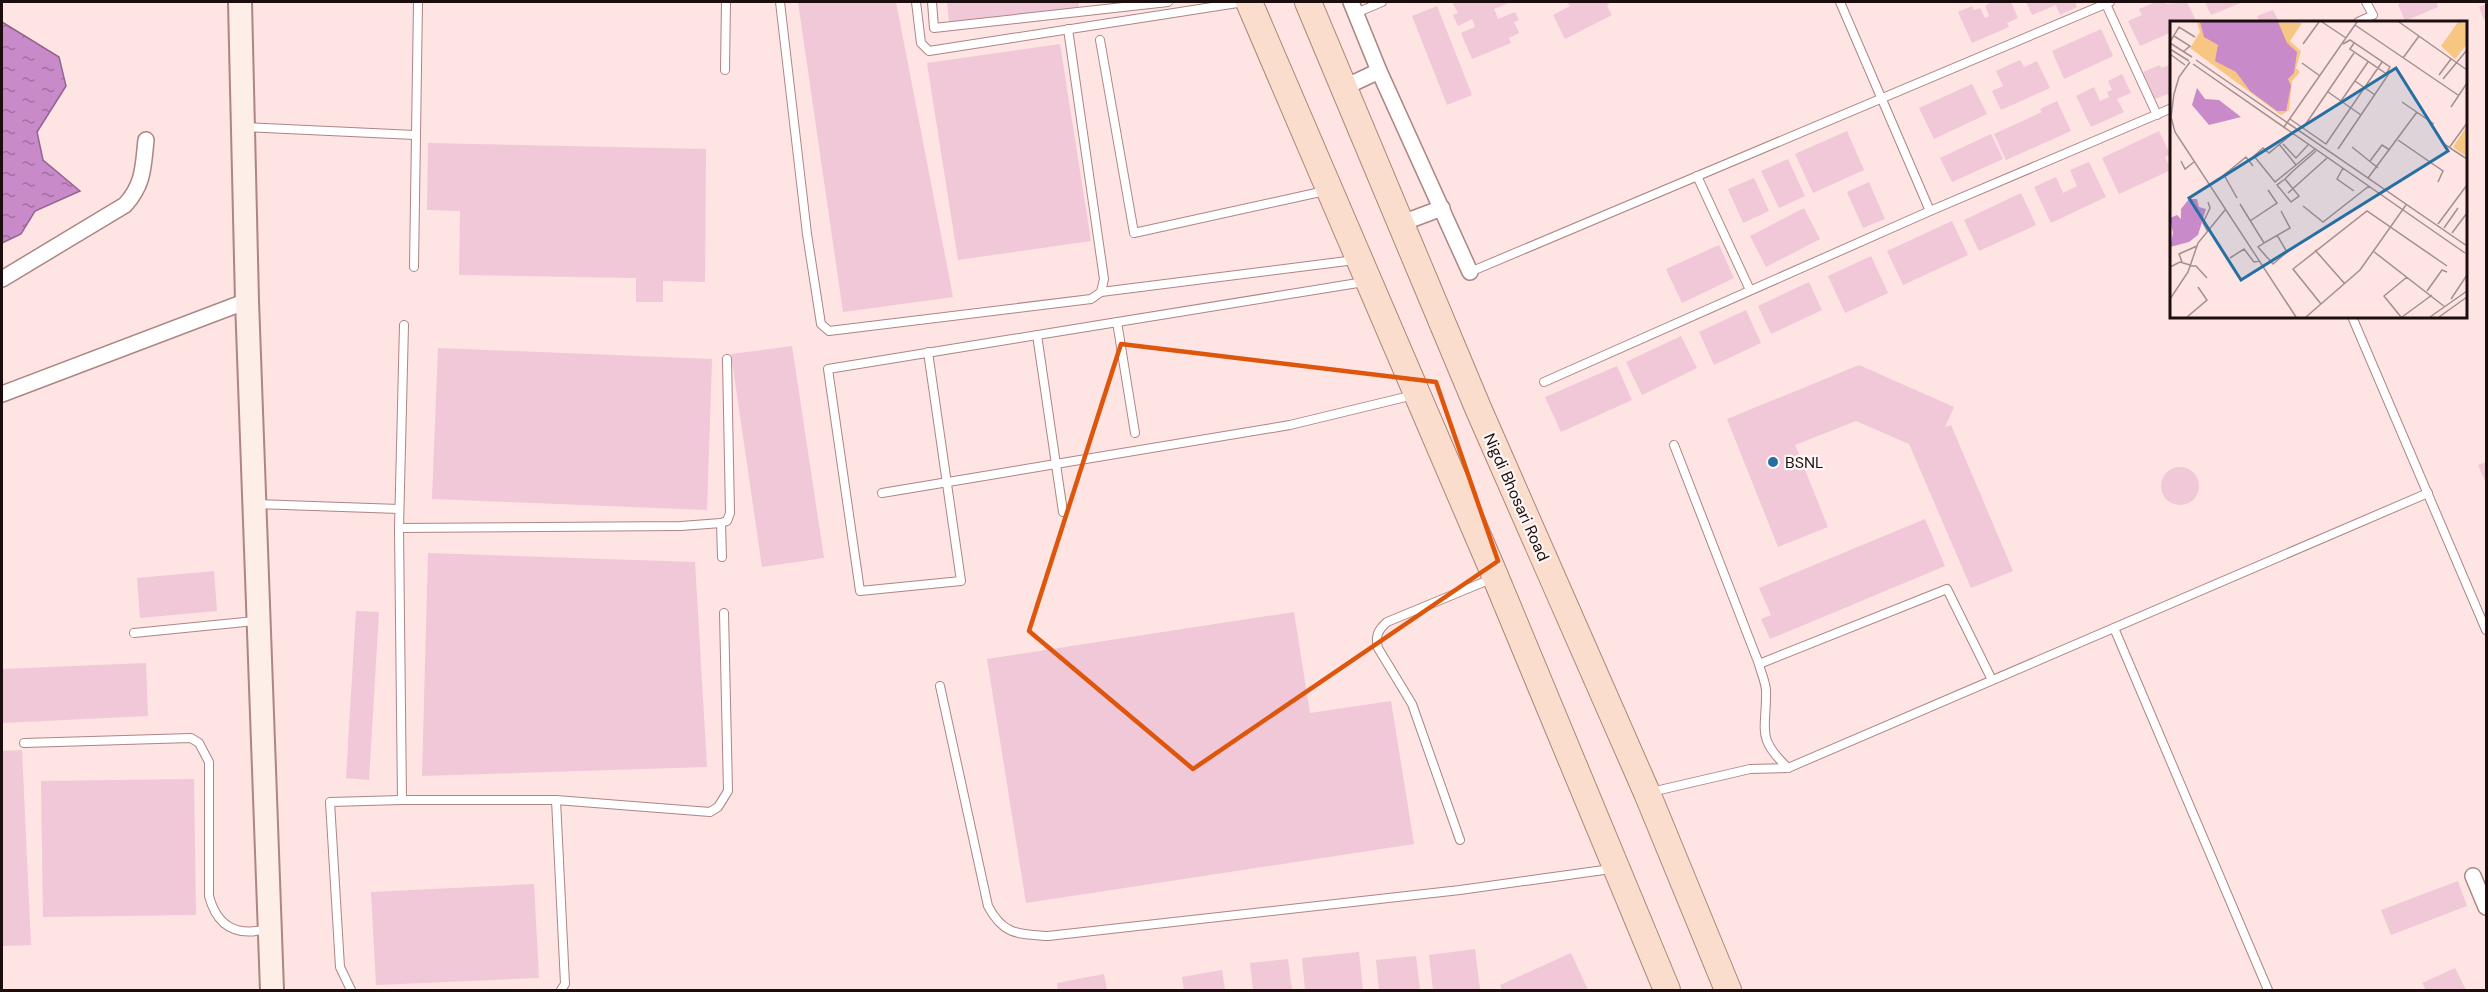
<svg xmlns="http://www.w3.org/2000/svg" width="2488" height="992" font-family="'DM Sans',sans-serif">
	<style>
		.water { fill: url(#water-ripples); stroke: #946591; stroke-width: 1.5 }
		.building { fill: #f0c8d7 }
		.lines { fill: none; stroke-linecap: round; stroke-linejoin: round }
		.lane-casing { stroke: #ad8584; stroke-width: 10 }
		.street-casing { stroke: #ad8584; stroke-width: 18 }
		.secondary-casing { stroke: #ad8584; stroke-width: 26 }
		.primary-casing { stroke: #ac8676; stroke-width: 28 }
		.lane { stroke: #fff; stroke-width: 8 }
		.street { stroke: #fff; stroke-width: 15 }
		.secondary { stroke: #fdeee7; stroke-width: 22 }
		.primary { stroke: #fbddce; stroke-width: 26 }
		.marked { fill: none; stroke: #de550c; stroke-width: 4.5; stroke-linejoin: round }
		.poi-dot { fill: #266fa2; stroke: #fff6f6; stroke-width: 2 }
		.labels { text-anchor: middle; stroke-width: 4.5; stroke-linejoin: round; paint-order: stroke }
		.poi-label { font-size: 16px; fill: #1c0e0e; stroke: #fff6f6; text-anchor: start }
		.street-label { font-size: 16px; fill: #1c0e0e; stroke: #fff6f6 }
		.inset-road { fill: none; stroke: #a48e8e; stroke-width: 1.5 }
		.view { fill: #266fa2; fill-opacity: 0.15; stroke: #266fa2; stroke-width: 3 }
		.inset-edge { fill: none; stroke: #1c0e0e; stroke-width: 3 }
	</style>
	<defs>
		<pattern id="water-ripples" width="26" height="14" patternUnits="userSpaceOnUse" patternTransform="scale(1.5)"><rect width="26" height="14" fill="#c88ac9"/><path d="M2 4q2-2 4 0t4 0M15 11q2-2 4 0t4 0" fill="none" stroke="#a26fa2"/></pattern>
	</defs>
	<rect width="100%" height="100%" fill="#fee4e3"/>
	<path class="water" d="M 2,22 L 59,57 L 66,86 L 37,132 L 43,160 L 80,191 L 35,211 L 21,234 L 2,243 Z"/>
	<g class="building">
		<path d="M 798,2 L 896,2 L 953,297 L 843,312 Z"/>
		<path d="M 947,2 L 1079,2 L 1079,8 L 949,22 Z"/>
		<path d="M 1452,2 L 1511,2 L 1494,9 L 1498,19 L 1515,12 L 1519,20 L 1514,22 L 1519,33 L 1509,38 L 1511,43 L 1472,59 L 1461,33 L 1475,27 L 1472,19 L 1458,26 L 1453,15 L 1458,13 Z"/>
		<path d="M 1567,2 L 1611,2 L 1607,6 L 1612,15 L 1565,39 L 1553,15 L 1570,6 Z"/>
		<path d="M 1992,2 L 2011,2 L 2018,18 L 2007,23 L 2009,27 L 1972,43 L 1958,12 L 1972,6 L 1974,10 L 1980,8 L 1985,18 L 1989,16 L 1985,6 Z"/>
		<path d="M 2026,2 L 2075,2 L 2077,7 L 2060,15 L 2056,5 L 2032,15 Z"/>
		<path d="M 2156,2 L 2165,2 L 2166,4 L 2187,2 L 2196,21 L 2172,22 L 2172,32 L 2140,46 L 2128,21 L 2142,15 L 2139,9 Z"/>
		<path d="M 2205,2 L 2243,2 L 2211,15 Z"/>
		<path d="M 2404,2 L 2436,2 L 2438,7 L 2405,21 L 2398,4 Z"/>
		<path d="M 2486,4 L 2486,19 L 2484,20 L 2479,7 Z"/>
		<path d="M 1437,6 L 1472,95 L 1447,105 L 1412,16 Z"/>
		<path d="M 2273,10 L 2279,22 L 2259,22 L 2257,16 Z"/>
		<path d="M 2101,29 L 2113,56 L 2064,79 L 2052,51 Z"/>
		<path d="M 1060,44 L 1091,241 L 958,260 L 927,63 Z"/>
		<path d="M 2020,60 L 2024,67 L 2037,61 L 2050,88 L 2001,110 L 1992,91 L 2003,86 L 1996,71 Z"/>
		<path d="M 2172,64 L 2172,97 L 2170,98 L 2168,94 L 2155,99 L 2143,72 L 2160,65 L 2161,68 Z"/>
		<path d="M 2122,74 L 2131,93 L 2117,99 L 2124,112 L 2091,127 L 2076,96 L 2094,87 L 2100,101 L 2109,97 L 2107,92 L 2112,90 L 2108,81 Z"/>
		<path d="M 1972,84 L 1987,114 L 1934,139 L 1919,108 Z"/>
		<path d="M 2057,101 L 2071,131 L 2006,160 L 1994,134 L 2042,112 L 2040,109 Z"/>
		<path d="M 1847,131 L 1864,170 L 1813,193 L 1795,154 Z"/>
		<path d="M 2159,131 L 2170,154 L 2165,157 L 2171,170 L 2119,194 L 2102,158 Z"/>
		<path d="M 1991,134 L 2003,159 L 1952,182 L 1940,158 Z"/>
		<path d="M 428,143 L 706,149 L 705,282 L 663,281 L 663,302 L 636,302 L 636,278 L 459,275 L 460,211 L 427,210 Z"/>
		<path d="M 1788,159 L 1805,196 L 1779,208 L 1761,171 Z"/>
		<path d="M 2089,162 L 2106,197 L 2051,223 L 2034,187 L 2056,177 L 2063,193 L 2077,186 L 2070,170 Z"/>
		<path d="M 1754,178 L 1769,211 L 1743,223 L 1728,189 Z"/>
		<path d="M 1869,182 L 1885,219 L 1863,228 L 1847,192 Z"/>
		<path d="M 2021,193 L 2036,225 L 1979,251 L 1964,220 Z"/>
		<path d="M 1804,208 L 1820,239 L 1766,267 L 1750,236 Z"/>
		<path d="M 1952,221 L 1968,255 L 1903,285 L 1887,251 Z"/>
		<path d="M 1719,245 L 1734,278 L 1682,303 L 1666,269 Z"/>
		<path d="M 1871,256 L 1888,293 L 1845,313 L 1828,276 Z"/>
		<path d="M 1809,282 L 1822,310 L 1771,334 L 1758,306 Z"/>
		<path d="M 1746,310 L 1761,343 L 1714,365 L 1699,332 Z"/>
		<path d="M 1681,336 L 1697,368 L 1642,395 L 1626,362 Z"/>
		<path d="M 792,346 L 824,558 L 762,567 L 731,354 Z"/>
		<path d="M 438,348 L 712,359 L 707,510 L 432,499 Z"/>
		<path d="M 1859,365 L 1954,407 L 1945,427 L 1951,425 L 2013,571 L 1971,588 L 1909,444 L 1856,421 L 1795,445 L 1828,527 L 1778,547 L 1727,419 Z"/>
		<path d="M 1617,366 L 1632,400 L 1561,432 L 1545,397 Z"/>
		<path d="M 2486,462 L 2486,484 L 2478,465 Z"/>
		<circle cx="2180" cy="486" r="19"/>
		<path d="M 1925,519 L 1945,566 L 1770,639 L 1761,619 L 1771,615 L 1759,588 Z"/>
		<path d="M 428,553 L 695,562 L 707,767 L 422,776 Z"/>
		<path d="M 214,571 L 217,611 L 140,618 L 137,578 Z"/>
		<path d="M 356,611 L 379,612 L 369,780 L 346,778 Z"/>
		<path d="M 1294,612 L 1310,713 L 1391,701 L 1414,844 L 1026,903 L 987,659 Z"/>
		<path d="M 146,663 L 148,716 L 2,723 L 2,669 Z"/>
		<path d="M 22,750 L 31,945 L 2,946 L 2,751 Z"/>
		<path d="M 194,779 L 196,915 L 43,917 L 41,781 Z"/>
		<path d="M 2458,881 L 2467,906 L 2391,935 L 2381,910 Z"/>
		<path d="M 534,884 L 539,978 L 376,985 L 371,892 Z"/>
		<path d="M 1475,949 L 1480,990 L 1433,990 L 1429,955 Z"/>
		<path d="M 1359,952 L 1363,990 L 1305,990 L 1302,958 Z"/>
		<path d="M 1571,953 L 1588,990 L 1502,990 L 1500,985 Z"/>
		<path d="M 1416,956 L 1420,990 L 1379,990 L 1376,960 Z"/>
		<path d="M 1288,959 L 1292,990 L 1253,990 L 1250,963 Z"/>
		<path d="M 2455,968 L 2466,990 L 2426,990 L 2422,983 Z"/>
		<path d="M 1222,970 L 1225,990 L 1184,990 L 1182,977 Z"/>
		<path d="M 1104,974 L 1107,990 L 1058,990 L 1057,983 Z"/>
	</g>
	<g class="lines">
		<defs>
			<g id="lane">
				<path d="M 780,2 L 807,234 L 821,324 L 829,331 L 1091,299 L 1101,292 L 1104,279 L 1068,29"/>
				<path d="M 916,2 L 921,43 L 929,51 L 1244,2"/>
				<path d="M 932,2 L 934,28 L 1168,2"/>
				<path d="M 1840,2 L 1930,211"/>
				<path d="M 2105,2 L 2157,115"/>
				<path d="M 1356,13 L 1382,2"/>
				<path d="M 2358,22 L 2373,15 L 2366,2"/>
				<path d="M 1100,40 L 1134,233 L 1325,191"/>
				<path d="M 725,70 L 726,2"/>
				<path d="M 244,127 L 415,135"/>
				<path d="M 1697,176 L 1750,290"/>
				<path d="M 414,267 L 418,2"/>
				<path d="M 1470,272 L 2110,2"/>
				<path d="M 1101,292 L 1355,260"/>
				<path d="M 2353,319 L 2486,630"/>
				<path d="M 1117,322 L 1135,433"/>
				<path d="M 404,325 L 399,528 L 402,800 L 556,800 L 710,812 L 718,807 L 728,791 L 724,613"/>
				<path d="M 1037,335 L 1063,512"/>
				<path d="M 928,352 L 961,581 L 860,591 L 828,369 C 1007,340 1185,311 1364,282"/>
				<path d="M 1544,382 L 1930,211 L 2172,108"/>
				<path d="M 1674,445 L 1759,664 C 1761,673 1766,683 1766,691 C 1767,730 1755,737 1788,768"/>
				<path d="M 882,493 L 1290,425 L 1414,395"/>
				<path d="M 256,504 L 399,509"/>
				<path d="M 721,523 L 722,557"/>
				<path d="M 399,528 L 681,526 L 721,523 L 727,521 L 730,513 L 727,359"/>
				<path d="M 2114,628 L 2268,990"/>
				<path d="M 134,633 L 255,621"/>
				<path d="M 1759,664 L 1947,589 L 1992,680"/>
				<path d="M 940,686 L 988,906 C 1003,935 1018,934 1048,936 L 1460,890 L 1611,869"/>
				<path d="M 24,743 L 191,738 L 199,743 L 209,762 L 209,896 C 217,926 236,937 267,929"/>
				<path d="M 1651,792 L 1750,769 L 1788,768 L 2428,493"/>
				<path d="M 556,800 L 565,984 L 561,990"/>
				<path d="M 1460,840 L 1412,704 L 1378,648 C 1375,636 1378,630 1387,622 L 1491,579"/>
				<path d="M 351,990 L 340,967 L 330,802 L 402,800"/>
			</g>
			<g id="street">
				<path d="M 1351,2 L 1379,71 L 1470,272"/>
				<path d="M 1345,87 L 1379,71"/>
				<path d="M 1402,223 L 1442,208"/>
				<path d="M 2,279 L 125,205 C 144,184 143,167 146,140"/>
				<path d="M 2,394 L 247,301"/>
				<path d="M 2473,876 L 2486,907"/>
			</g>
			<path id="secondary" d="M 240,2 L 247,301 L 272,990"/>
			<g id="primary">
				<path d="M 1249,2 L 1493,571 L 1667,990"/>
				<path d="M 1308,2 L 1478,408 L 1647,793 L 1728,990"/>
			</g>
		</defs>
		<use href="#lane" class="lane-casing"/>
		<use href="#street" class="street-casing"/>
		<use href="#secondary" class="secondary-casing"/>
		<use href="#primary" class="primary-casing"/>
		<use href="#lane" class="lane"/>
		<use href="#street" class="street"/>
		<use href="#secondary" class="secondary"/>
		<use href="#primary" class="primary"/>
	</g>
	<path class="marked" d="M 1121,344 L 1436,382 L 1498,561 L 1193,769 L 1029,631 Z"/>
	<circle class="poi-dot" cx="1773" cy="462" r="6"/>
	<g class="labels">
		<g class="poi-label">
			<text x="1785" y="468">BSNL</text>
		</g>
		<g class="street-label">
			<text transform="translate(1517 497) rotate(66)" y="6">Nigdi Bhosari Road</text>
		</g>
	</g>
	<g transform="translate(2170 21)">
		<rect width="297" height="297" fill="#fee4e3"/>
		<path d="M 27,1 L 132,2 L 120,20 L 131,30 L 126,47 L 130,51 L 122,60 L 119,89 L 111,94 L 20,27 L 30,11 ZM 288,1 L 297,3 L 297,23 L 285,38 L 271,25 ZM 297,105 L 297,136 L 283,126 Z" fill="#f7c682"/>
		<path d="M 30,1 L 108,1 L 117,22 L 127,31 L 124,52 L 118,58 L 121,65 L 116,90 L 107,90 L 80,70 L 66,51 L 45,40 L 48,24 L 34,16 ZM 27,67 L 35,78 L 49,79 L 71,96 L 39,104 L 22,84 ZM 19,178 L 27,178 L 29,186 L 36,188 L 28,214 L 19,221 L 0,226 L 3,212 L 0,197 L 7,194 L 11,198 L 11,188 Z" fill="#c88ac9"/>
		<path class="inset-road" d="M 152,1 L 176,17M 229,1 L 297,49M 185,4 L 288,74M 4,15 L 20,25 L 13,31M 0,21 L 9,6 L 25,16M 0,22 L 22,36M 133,23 L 149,1M 173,23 L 180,19 L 220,46 L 216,53M 0,28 L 19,40M 0,33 L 15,44M 233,37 L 249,15M 26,39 L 297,225M 20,41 L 9,56 L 4,73 L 1,96 L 5,111 L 126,296M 132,42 L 150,55M 23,43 L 295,232M 269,54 L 281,38M 273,58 L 297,29M 185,60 L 205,74M 158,71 L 191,94M 171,80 L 198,41M 232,81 L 264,103M 281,86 L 297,62M 120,98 L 156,123 L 212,41M 114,106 L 187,1M 133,107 L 184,32M 228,119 L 273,150 L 268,161M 271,121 L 297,138M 109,123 L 126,144 L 105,161 L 84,135 L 93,127 L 99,132 L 123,112M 113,123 L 126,137 L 138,124M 182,126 L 208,147M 279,127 L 297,102M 168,128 L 218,54 L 180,28 L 184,22M 11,140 L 15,148 L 24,141M 200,140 L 212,124 L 220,129M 126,144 L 145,128M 173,147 L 167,158 L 184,170M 198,157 L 247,91M 115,158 L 129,175 L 121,181 L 107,164 L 115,158 L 123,150 L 146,130M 118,172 L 157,137M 67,177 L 54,154 L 76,136 L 83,145M 70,183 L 94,222 L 120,207 L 111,190M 133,185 L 153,201 L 199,165M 80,200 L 107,182 L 98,169M 268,203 L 297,164M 274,207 L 288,187M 38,211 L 33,202 L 40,187 L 38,181M 282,212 L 297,192M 94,222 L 88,226 L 103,243 L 117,231 L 107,214M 145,229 L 175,263M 203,230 L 275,286M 60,237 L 74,228 L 84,241 L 90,240M 12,241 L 9,233 L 27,225M 20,245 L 26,245 L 37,257M 0,246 L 10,241 L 20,244M 257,270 L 272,249 L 277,251M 0,278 L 18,251 L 28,222 L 55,189M 281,278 L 297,254M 151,283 L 123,248 L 197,190 L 277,245M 17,296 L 37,279 L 28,266M 136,296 L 190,249 L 236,184M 231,296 L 214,275 L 237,256M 232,296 L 262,274M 260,296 L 297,270M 269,296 L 297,276"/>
		<path class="view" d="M 226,47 L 278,130 L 71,259 L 19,177 Z"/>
		<rect width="297" height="297" class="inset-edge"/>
	</g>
	<rect width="2488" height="992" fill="none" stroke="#1c0e0e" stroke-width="6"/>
</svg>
